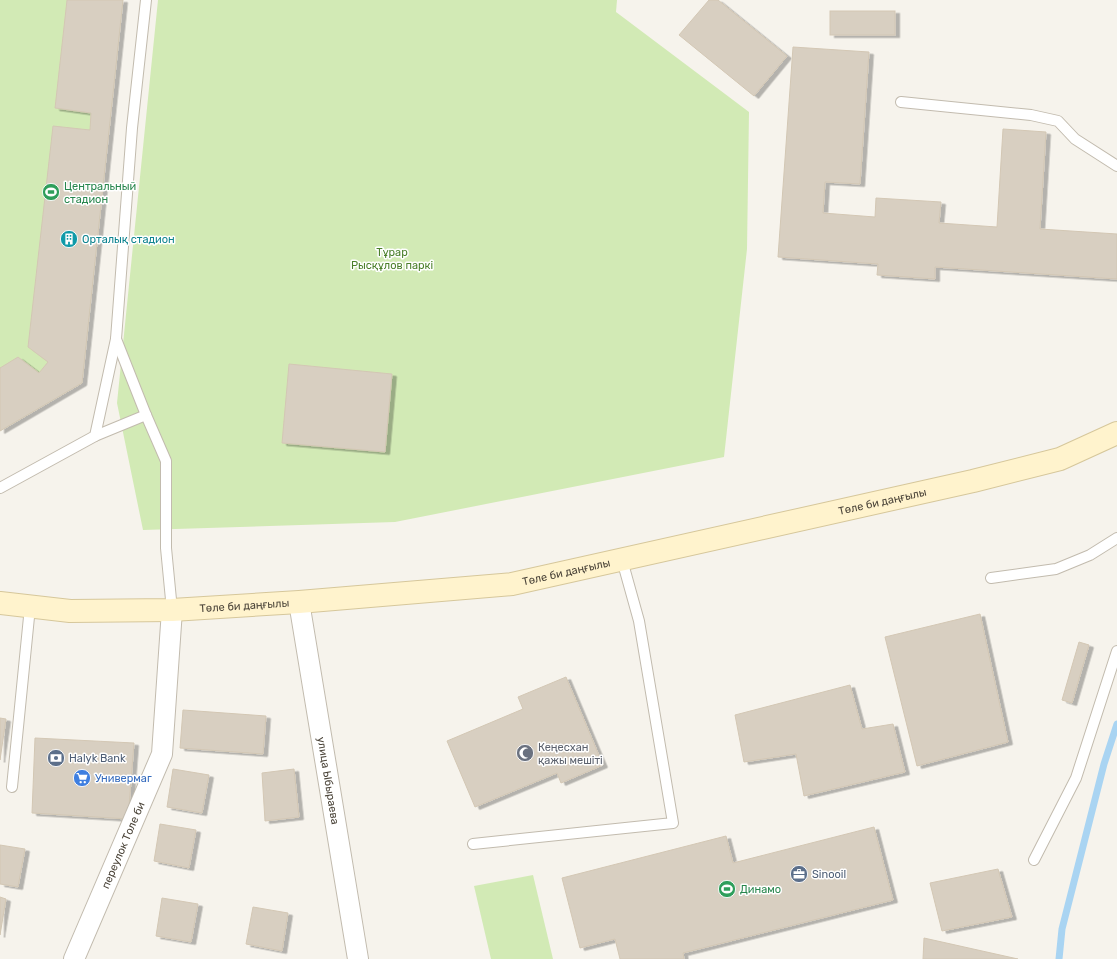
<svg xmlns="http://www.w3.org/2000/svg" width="1117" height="959" font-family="Rubik,sans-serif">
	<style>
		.green { fill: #d2eab5 }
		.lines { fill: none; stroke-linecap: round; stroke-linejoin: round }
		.stream { stroke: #a9d4f2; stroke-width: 7 }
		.building { fill: #d8cfc1; stroke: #d3c7b4; filter: url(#shadow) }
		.lane-casing { stroke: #c2bbae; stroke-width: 12 }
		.street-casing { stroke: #c2bbae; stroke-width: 22 }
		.secondary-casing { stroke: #d6c79b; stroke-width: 24 }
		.lane { stroke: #fff; stroke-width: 10 }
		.street { stroke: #fff; stroke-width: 20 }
		.secondary { stroke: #fff3cd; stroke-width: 22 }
		.labels { text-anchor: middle; stroke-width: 3; stroke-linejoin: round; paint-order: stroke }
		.leisure-label { font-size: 11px; fill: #27864d; stroke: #fff; text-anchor: start }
		.culture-label { font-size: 11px; fill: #0d838f; stroke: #fff; text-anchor: start }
		.park-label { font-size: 11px; fill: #4a7f2a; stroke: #fff }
		.street-label { font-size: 11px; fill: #4b4439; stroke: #fff }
		.worship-label { font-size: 11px; fill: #5b616d; stroke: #fff; text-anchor: start }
		.service-label { font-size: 11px; fill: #4e5e75; stroke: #fff; text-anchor: start }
		.shop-label { font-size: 11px; fill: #366cbe; stroke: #fff; text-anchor: start }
	</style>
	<defs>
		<filter id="shadow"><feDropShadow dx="4.5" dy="2.5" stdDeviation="0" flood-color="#0004"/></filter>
	</defs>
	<rect width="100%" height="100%" fill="#f6f3ec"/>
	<g class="green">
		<path d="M 0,0 L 123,0 L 82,383 L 0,431 Z"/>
		<path d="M 158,0 L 617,0 L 616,12 L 749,112 L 747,249 L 724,457 L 395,522 L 143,530 L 117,403 Z"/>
		<path d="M 533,875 L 553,959 L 491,959 L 474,886 Z"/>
	</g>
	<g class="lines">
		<path class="stream" d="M 1059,959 L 1062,929 L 1104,764 L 1117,724"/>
	</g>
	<g class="building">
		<path d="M 67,0 L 123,0 L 82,383 L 0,431 L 0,368 L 18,357 L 39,373 L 48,362 L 28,347 L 53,126 L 90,130 L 91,113 L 55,108 Z"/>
		<path d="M 709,0 L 718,0 L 787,56 L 754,96 L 679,35 Z"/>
		<rect x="830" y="11" width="65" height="24"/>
		<path d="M 793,47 L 869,52 L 860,184 L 825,182 L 823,213 L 875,217 L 876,198 L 941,202 L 939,223 L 997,227 L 1003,129 L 1046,132 L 1040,229 L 1117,234 L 1117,279 L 935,267 L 935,279 L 877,275 L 878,264 L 778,257 Z"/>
		<path d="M 289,364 L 392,374 L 385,452 L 282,443 Z"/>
		<path d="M 980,614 L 1008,742 L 917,766 L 885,637 Z"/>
		<path d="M 1079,642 L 1089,645 L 1072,703 L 1062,700 Z"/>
		<path d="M 566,677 L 603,765 L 561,783 L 557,773 L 475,807 L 447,741 L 523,709 L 518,697 Z"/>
		<path d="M 850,685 L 862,729 L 893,724 L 905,772 L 804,796 L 796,754 L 744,762 L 735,715 Z"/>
		<path d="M 183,710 L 266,716 L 263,754 L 180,748 Z"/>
		<path d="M 0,718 L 6,719 L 0,760 Z"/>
		<path d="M 35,738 L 134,743 L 128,819 L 32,813 Z"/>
		<path d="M 173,769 L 209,775 L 202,813 L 167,807 Z"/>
		<path d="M 294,769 L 299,817 L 265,821 L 262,773 Z"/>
		<path d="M 160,824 L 196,830 L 189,868 L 154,861 Z"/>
		<path d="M 874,827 L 893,900 L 683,953 L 684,959 L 620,959 L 615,939 L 580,948 L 562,878 L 726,836 L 733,863 Z"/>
		<path d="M 0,845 L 25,849 L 18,887 L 0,884 Z"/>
		<path d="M 998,869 L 1012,917 L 942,931 L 930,883 Z"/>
		<path d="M 0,897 L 6,899 L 0,935 Z"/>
		<path d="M 162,898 L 198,904 L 191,942 L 156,936 Z"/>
		<path d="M 253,907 L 288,913 L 282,951 L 246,944 Z"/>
		<path d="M 924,938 L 1018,959 L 923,959 Z"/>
	</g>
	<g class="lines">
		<defs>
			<g id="lane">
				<path d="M 901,102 L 1031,115 L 1058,121 L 1075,139 L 1117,166"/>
				<path d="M 116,339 L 146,415 L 166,461 L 166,548 L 172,610"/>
				<path d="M 95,436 L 146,415"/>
				<path d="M 0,488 L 95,436 L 116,339 L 132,128 L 146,0"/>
				<path d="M 991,578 L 1056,569 L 1090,555 L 1117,538"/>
				<path d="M 12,787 L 30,607"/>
				<path d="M 473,844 L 673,823 L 639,621 L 622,560"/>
				<path d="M 1034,860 L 1076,778 L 1117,651"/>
			</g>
			<g id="street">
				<path id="s1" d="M 299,602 L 358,959"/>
				<path id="s2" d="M 74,959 L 162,754 L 172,610"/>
			</g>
			<g id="secondary">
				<path id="s3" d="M 0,603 L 70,611 L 172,610 L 299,602 L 512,584 L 973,481 L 1060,459 L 1117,433"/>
			</g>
		</defs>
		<use href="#lane" class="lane-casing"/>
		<use href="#street" class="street-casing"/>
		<use href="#secondary" class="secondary-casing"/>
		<use href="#lane" class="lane"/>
		<use href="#street" class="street"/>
		<use href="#secondary" class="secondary"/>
	</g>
	<defs>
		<symbol id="stadium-disc" viewBox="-11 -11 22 22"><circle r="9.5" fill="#2e9e5b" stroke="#fff"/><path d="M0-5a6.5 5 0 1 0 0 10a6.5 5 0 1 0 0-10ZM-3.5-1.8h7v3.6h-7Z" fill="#fff"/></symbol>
		<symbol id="building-disc" viewBox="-11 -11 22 22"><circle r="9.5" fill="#0f9aa8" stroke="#fff"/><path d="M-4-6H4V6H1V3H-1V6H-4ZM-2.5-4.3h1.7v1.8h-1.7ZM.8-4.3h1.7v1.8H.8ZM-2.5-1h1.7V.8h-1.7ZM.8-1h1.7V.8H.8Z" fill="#fff"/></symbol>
		<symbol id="mosque-disc" viewBox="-11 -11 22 22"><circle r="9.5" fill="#6b7280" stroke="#fff"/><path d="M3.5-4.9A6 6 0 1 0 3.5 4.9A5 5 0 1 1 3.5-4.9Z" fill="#fff"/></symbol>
		<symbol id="bank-disc" viewBox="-11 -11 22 22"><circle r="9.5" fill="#5c6f8a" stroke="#fff"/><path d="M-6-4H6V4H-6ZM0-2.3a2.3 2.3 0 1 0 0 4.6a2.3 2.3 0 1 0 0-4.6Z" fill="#fff"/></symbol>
		<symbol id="supermarket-disc" viewBox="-11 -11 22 22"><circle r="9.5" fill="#3f7fe0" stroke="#fff"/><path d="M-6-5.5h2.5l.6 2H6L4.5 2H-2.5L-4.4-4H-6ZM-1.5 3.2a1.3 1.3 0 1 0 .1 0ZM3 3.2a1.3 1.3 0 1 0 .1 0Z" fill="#fff"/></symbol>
		<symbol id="office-disc" viewBox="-11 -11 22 22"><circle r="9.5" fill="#5c6f8a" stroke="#fff"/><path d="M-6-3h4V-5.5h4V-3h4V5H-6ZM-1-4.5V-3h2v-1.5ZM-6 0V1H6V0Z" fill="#fff"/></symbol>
	</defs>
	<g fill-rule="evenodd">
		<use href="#stadium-disc" x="41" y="182" width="20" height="20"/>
		<use href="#building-disc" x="59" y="229" width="20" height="20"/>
		<use href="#mosque-disc" x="515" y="743" width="20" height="20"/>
		<use href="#bank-disc" x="46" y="748" width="20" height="20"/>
		<use href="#supermarket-disc" x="72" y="768" width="20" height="20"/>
		<use href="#office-disc" x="789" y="864" width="20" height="20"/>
		<use href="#stadium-disc" x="717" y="879" width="20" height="20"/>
	</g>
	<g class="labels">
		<g class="leisure-label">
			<text x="64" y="190">Центральный<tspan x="64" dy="13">стадион</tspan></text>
			<text x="740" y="893">Динамо</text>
		</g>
		<g class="culture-label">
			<text x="82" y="243">Орталық стадион</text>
		</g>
		<g class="park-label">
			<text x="392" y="256">Тұрар<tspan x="392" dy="13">Рысқұлов паркі</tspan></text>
		</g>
		<g class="street-label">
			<text dy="4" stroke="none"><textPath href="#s3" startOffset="893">Төле би даңғылы</textPath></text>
			<text dy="4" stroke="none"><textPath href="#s3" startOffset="569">Төле би даңғылы</textPath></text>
			<text dy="4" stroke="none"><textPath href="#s3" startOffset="245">Төле би даңғылы</textPath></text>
			<text dy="4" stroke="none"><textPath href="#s1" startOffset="181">улица Ыбыраева</textPath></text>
			<text dy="4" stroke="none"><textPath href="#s2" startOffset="124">переулок Толе би</textPath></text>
		</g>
		<g class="worship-label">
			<text x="538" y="751">Кеңесхан<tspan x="538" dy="13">қажы мешіті</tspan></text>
		</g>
		<g class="service-label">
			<text x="69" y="762">Halyk Bank</text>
			<text x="812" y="878">Sinooil</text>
		</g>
		<g class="shop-label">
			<text x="95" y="782">Универмаг</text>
		</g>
	</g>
</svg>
